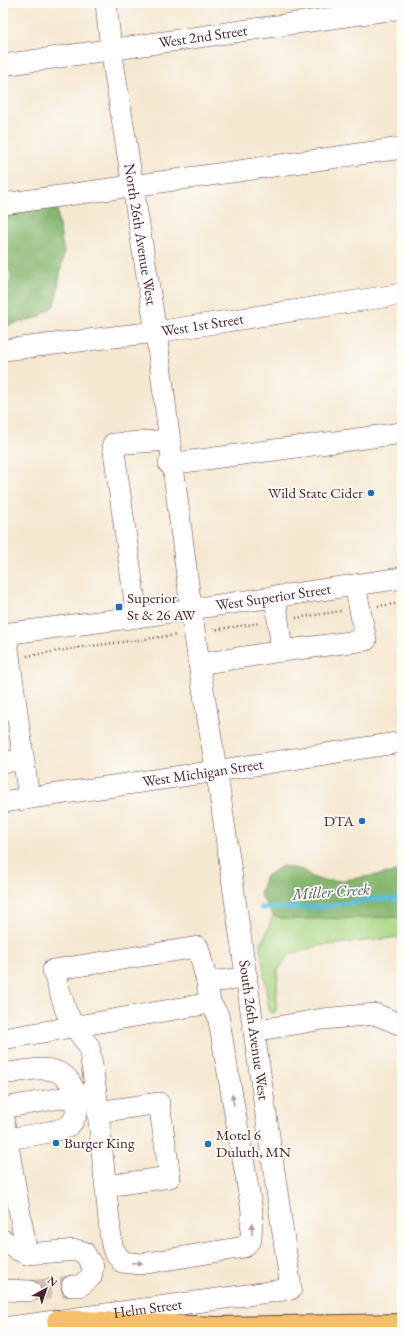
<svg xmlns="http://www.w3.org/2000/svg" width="405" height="1335" font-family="'EB Garamond',serif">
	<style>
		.green { fill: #a8d582; stroke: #797a56 }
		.forest { fill: #86b670; stroke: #686a4e }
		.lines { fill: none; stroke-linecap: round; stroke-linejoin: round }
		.stream { stroke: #5cbeda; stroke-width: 5 }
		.minor-tunnel { stroke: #d3c0b0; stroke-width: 21; stroke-dasharray: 21 10; stroke-linecap: butt }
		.minor-casing { stroke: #643d44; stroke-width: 22 }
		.highway-casing { stroke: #643d44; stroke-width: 24 }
		.path { stroke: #643d44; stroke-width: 2.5; stroke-dasharray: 1 3; stroke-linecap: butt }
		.minor { stroke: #fff; stroke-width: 21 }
		.highway { stroke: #f6c06b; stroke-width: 22 }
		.oneway { fill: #ae9aa0 }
		.poi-dot { fill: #1f6fb2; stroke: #fdfcf7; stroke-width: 1.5 }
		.labels { text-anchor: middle; stroke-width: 3.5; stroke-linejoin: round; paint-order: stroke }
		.street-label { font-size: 15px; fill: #4a1f2b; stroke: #fdfcf7 }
		.poi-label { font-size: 15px; fill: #4a1f2b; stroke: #fdfcf7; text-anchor: start }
		.water-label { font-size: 16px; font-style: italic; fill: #505768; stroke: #fdfcf7 }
	</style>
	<rect width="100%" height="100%" fill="#fdfcf7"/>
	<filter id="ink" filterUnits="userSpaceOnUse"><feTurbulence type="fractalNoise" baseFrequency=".025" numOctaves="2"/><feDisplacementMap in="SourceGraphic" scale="8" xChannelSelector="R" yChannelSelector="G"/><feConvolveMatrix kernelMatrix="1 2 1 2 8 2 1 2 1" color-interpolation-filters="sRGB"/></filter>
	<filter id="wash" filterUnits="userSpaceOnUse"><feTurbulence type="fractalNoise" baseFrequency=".012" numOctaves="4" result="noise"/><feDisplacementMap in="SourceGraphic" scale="16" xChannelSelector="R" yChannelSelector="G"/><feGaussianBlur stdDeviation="0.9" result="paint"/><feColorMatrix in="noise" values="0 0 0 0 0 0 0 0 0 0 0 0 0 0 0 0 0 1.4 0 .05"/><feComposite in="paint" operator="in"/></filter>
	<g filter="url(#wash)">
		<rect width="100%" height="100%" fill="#f5e8d1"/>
		<path class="green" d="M 273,915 L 282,918 L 296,919 L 402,917 L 402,937 L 318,946 L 289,955 L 278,970 L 276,1011 L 273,1013 L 269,1011 L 260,945 L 266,934 Z"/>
		<g class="forest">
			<path d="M 45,204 L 57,207 L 59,225 L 64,252 L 55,305 L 39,317 L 3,327 L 3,293 L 10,281 L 11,273 L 3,267 L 3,218 Z"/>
			<path d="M 282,866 L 304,870 L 312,877 L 324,881 L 344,880 L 402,871 L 402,917 L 296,919 L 282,918 L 273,915 L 260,894 L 266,876 Z"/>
		</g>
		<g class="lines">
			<path class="stream" d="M 261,908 L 321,907 L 375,899 L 402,899"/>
		</g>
	</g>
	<g filter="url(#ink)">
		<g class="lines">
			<path class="minor-tunnel" d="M 30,1291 L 72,1286"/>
			<defs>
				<g id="minor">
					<path id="s1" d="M 106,3 L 111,49 L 156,332 L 191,608 L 199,664 L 282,651 L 366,640 L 355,585"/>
					<path id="s2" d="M 3,65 L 402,8"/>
					<path d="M 3,204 L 402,148"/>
					<path id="s3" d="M 3,350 L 156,332 L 402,294"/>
					<path d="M 169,464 L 402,433"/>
					<path d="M 275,596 L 282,651"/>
					<path d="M 137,617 L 113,444 L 169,440"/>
					<path id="s4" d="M 3,634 L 137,617 L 402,578"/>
					<path d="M 6,634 L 29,798"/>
					<path d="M 3,762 L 23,760"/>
					<path id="s5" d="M 3,802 L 216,771 L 402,742"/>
					<path d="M 254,1031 L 323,1019 L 375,1014 L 402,1025"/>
					<path d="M 3,1039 L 210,1003 L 207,982 L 247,978"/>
					<path d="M 3,1074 C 36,1069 71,1058 77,1103 C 78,1113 75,1121 67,1127 C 57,1132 20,1137 7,1139"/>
					<path d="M 96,1092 L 111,1240 L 113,1249 L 122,1262 L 141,1264 L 244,1247 L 251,1239 L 252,1211 L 218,1015 L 210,1003"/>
					<path d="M 3,1108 L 96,1092 L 89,1046 L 74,1027 L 66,1011 L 53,970 L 198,947 L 207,982"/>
					<path d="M 98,1112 L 159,1103 L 170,1177 L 106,1186"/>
					<path d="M 3,1117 L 27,1254 L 76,1250 L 84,1252 L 93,1267 L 91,1277 L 80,1286 L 72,1286"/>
					<path d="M 3,1240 L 18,1250 L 27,1254"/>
					<path d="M 3,1290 L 30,1291"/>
					<path id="s6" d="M 3,1328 L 291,1289 L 219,788 L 199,664"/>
				</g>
				<path id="highway" d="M 58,1321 L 216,1328 L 402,1325"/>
			</defs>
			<use href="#minor" class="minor-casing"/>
			<use href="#highway" class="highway-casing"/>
			<g class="path">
				<path d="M 378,606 L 402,603"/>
				<path d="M 296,618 L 341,611"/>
				<path d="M 213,630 L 260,623"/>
				<path d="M 27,656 L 83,647 L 177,635"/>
			</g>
			<use href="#minor" class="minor"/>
			<use href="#highway" class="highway"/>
		</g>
		<defs><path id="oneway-solid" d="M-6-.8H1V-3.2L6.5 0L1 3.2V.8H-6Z"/></defs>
		<g class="oneway">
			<use href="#oneway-solid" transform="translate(233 1100) rotate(-100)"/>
			<use href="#oneway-solid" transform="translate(252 1229) rotate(-89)"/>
			<use href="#oneway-solid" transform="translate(137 1263) rotate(3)"/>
		</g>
	</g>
	<g class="poi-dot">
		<circle cx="371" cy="493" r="4"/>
		<rect x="115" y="603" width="8" height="8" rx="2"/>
		<circle cx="362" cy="821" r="4"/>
		<circle cx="56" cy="1143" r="4"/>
		<circle cx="208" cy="1144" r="4"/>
	</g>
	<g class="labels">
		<g class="street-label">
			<text dy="5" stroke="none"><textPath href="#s2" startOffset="202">West 2nd Street</textPath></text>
			<text dy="5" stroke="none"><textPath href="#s1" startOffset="234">North 26th Avenue West</textPath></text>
			<text dy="5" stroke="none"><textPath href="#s3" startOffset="201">West 1st Street</textPath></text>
			<text dy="5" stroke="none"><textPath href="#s4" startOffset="273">West Superior Street</textPath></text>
			<text dy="5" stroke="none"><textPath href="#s5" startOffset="202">West Michigan Street</textPath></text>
			<text transform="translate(254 1030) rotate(82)" y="5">South 26th Avenue West</text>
			<text dy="5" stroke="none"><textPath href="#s6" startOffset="146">Helm Street</textPath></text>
		</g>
		<g class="poi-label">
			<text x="363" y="498" text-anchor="end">Wild State Cider</text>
			<text x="127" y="603">Superior<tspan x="127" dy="17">St &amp; 26 AW</tspan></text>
			<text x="354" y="826" text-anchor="end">DTA</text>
			<text x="216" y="1140">Motel 6<tspan x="216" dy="17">Duluth, MN</tspan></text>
			<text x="64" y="1148">Burger King</text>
		</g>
		<g class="water-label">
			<text transform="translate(331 891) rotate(-4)" y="6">Miller Creek</text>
		</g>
	</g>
	<rect width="405" height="1335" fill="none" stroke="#fdfcf7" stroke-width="16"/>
	<g transform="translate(46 1289) rotate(40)" stroke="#fdfcf7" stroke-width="3" paint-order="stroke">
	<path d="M0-3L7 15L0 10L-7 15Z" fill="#4a1f2b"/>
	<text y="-6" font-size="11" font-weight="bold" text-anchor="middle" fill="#4a1f2b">N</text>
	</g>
</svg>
